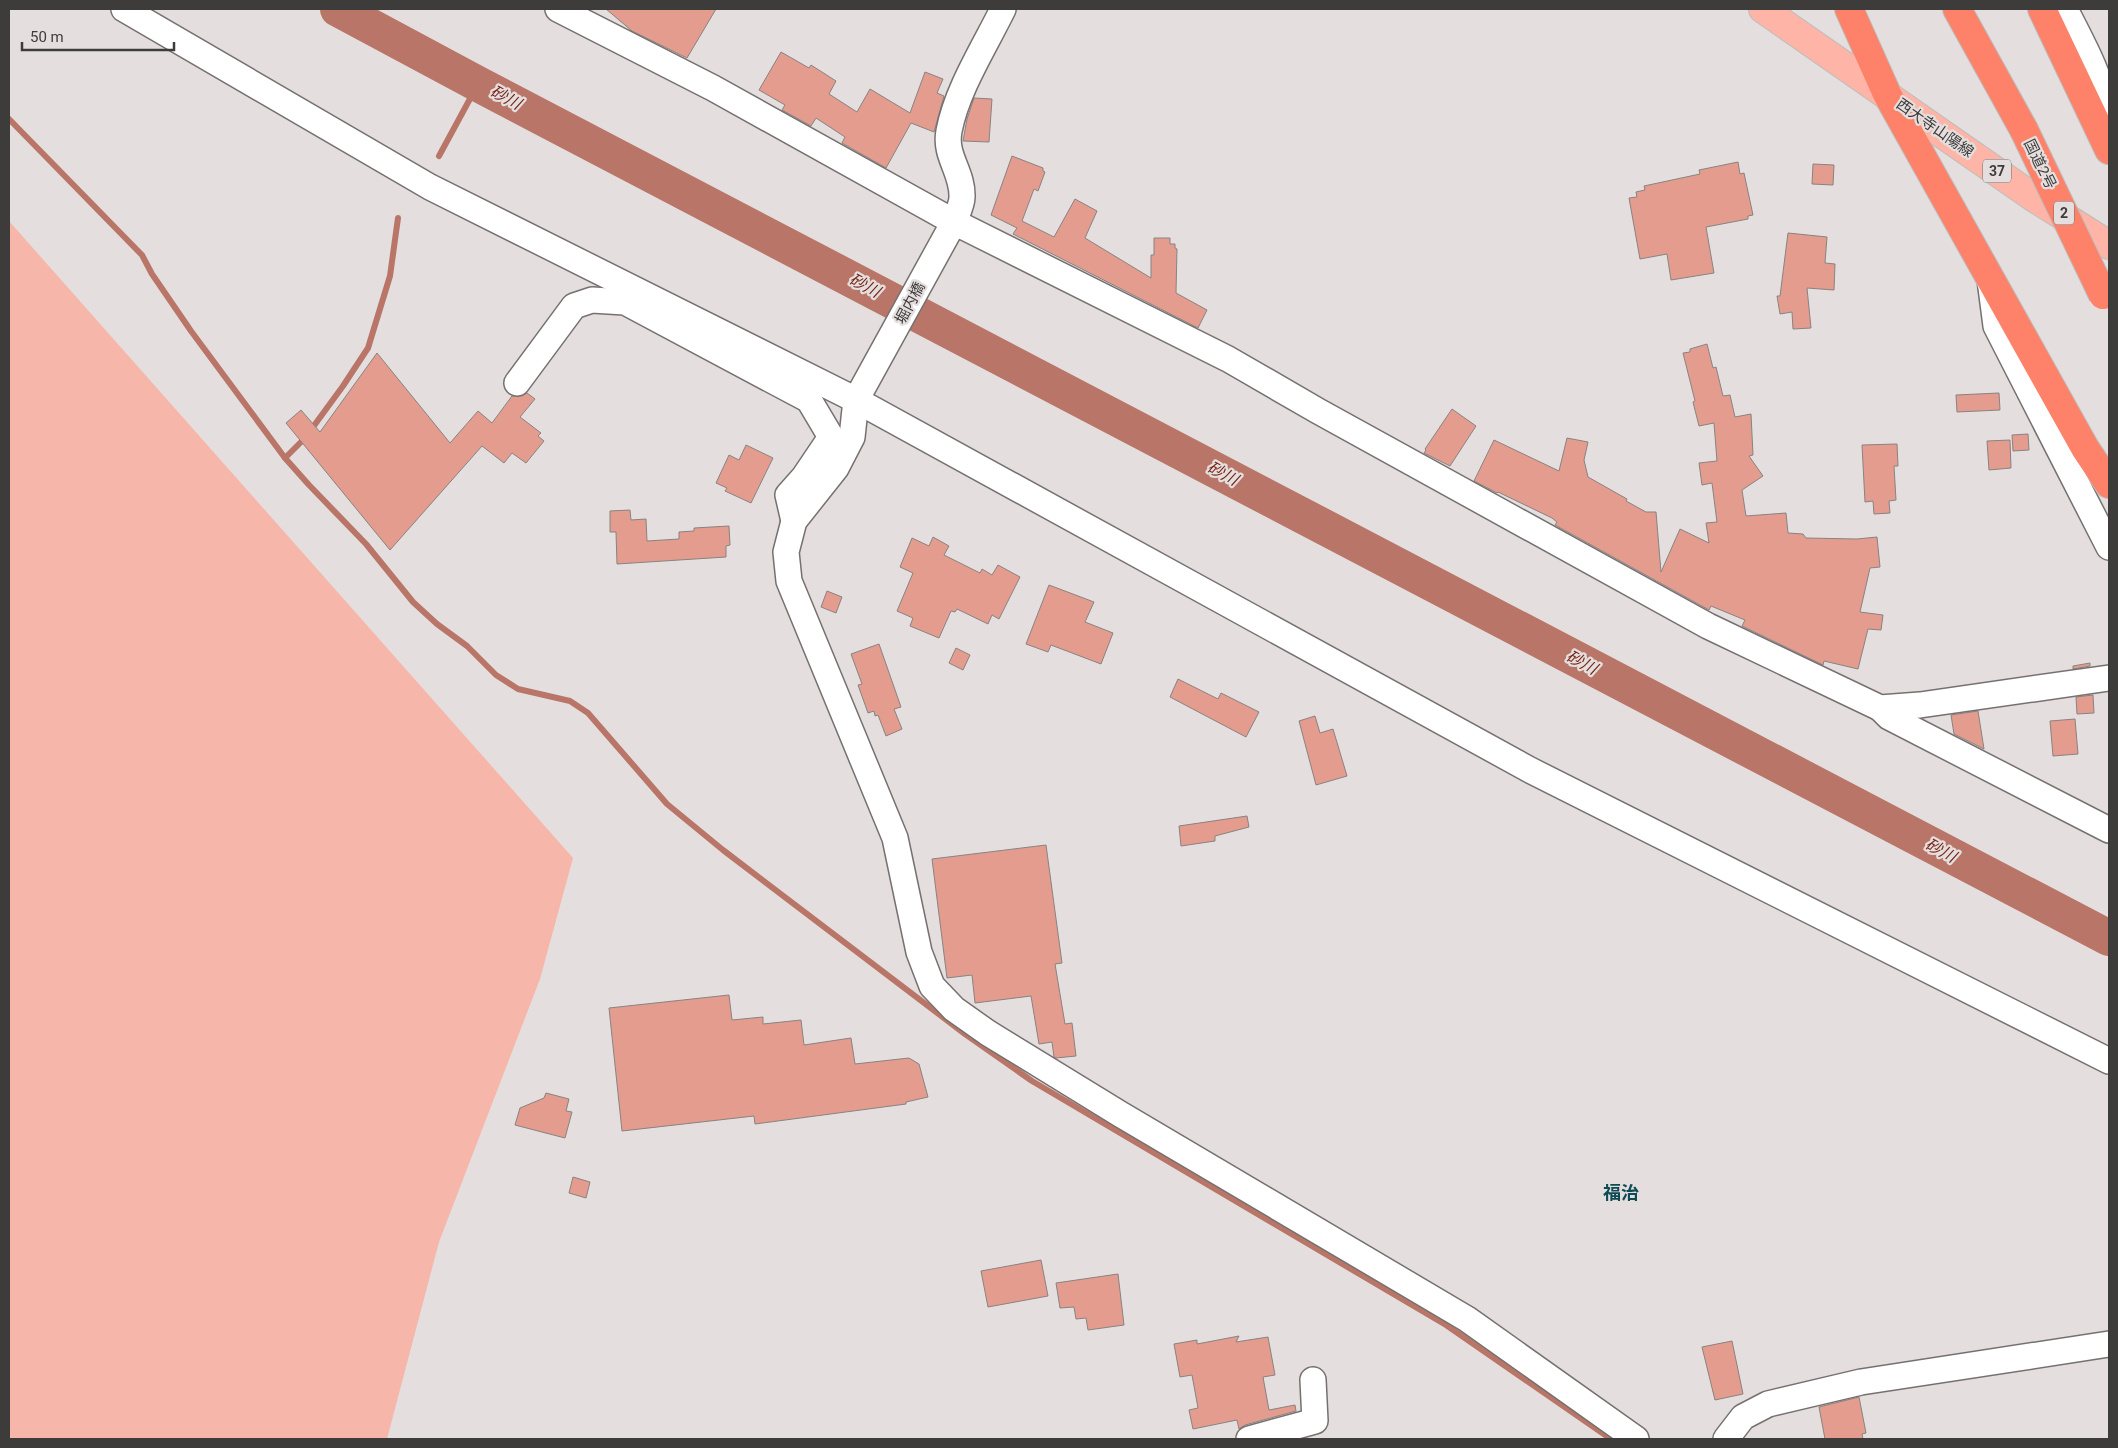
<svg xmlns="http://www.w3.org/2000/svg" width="2118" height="1448" font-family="Roboto,'Noto Sans JP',sans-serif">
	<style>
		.green { fill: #f6b6a9 }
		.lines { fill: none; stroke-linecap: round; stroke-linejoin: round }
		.stream { stroke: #b97668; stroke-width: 6 }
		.river { stroke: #b97668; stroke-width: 36 }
		.building { fill: #e39c8d; stroke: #888382 }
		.minor-casing { stroke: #767170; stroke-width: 28 }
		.major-casing { stroke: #bdbdbc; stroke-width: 30 }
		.highway-casing { stroke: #bdbdbc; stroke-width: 30 }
		.minor { stroke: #fff; stroke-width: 25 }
		.major { stroke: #feb4a6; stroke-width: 28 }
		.highway { stroke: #fe826a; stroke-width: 28 }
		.highway-bridge-casing { stroke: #bdbdbc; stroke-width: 30; stroke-linecap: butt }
		.highway-bridge { stroke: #fe826a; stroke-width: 28 }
		.labels { text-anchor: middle; stroke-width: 4.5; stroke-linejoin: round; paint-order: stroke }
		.shield { fill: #e4dfde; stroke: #706d6c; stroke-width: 1 }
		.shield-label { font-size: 14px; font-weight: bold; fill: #3e3c3b }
		.street-label { font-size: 15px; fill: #3e3c3b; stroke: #e4dfde }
		.water-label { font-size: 16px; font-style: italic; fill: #792617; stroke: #e4dfde }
		.quarter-label { font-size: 18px; font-weight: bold; fill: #0f4b55; stroke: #e4dfde }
	</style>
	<rect width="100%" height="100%" fill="#e4dfde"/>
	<path class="green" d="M 9,221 L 573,858 L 540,979 L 439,1242 L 387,1439 L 9,1439 Z"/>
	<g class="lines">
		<g class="stream">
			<path d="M 9,119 L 142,255 L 152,274 L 191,331 L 285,458 L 309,485 L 366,544 L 413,602 L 437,624 L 467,646 L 496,675 L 518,689 L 570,701 L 588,713 L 667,804 L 723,850 L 965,1034 L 1032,1081 L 1446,1325 L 1611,1439"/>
			<path d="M 439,156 L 478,84"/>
			<path d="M 285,458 L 305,438 L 343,386 L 368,348 L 390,276 L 398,218"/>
		</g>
		<path class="river" d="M 338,9 L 478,84 L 2109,938"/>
	</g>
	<g class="building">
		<path d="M 606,9 L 716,9 L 687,58 L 632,31 Z"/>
		<path d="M 781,52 L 809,68 L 811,65 L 836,81 L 829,94 L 857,112 L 870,89 L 910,113 L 925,72 L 943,79 L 937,93 L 944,96 L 934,132 L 911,123 L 886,168 L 842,143 L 845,137 L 816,118 L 811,126 L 782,110 L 785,105 L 759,90 Z"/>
		<path d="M 974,98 L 992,99 L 989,142 L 963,141 L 967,119 Z"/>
		<path d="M 1012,156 L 1043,168 L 1043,171 L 1045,172 L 1038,191 L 1034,189 L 1022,221 L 1054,237 L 1075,199 L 1097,211 L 1085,238 L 1151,278 L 1151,255 L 1154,255 L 1154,238 L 1170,238 L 1170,244 L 1175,244 L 1175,248 L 1177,249 L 1176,293 L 1207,310 L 1198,328 L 1013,234 L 1017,228 L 991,215 Z"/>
		<path d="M 1738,162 L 1740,174 L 1744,173 L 1753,215 L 1748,216 L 1748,219 L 1706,227 L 1714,273 L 1671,280 L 1667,254 L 1640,259 L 1629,198 L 1637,197 L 1636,192 L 1645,190 L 1644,186 L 1700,174 L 1699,170 Z"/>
		<path d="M 1813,164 L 1834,165 L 1833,185 L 1812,184 Z"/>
		<path d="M 1788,233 L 1827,237 L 1825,263 L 1835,264 L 1834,290 L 1807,288 L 1811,328 L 1793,329 L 1792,312 L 1780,314 L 1777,296 L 1780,296 Z"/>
		<path d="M 1707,344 L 1713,368 L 1716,367 L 1723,396 L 1730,395 L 1735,417 L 1751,414 L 1753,455 L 1749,456 L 1763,476 L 1742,490 L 1746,516 L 1786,513 L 1788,533 L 1803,534 L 1806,538 L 1857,539 L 1877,537 L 1880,567 L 1870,568 L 1860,612 L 1883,615 L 1881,630 L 1868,629 L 1858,669 L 1824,661 L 1823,665 L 1742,626 L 1745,620 L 1711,606 L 1709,610 L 1555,525 L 1557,522 L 1552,518 L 1498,492 L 1497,493 L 1474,481 L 1494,440 L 1559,471 L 1567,438 L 1588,442 L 1584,460 L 1588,477 L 1627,499 L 1626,501 L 1646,512 L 1656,512 L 1661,572 L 1680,529 L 1709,543 L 1706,523 L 1717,522 L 1712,483 L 1702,485 L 1699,463 L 1717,461 L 1714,423 L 1699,426 L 1693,402 L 1695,401 L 1683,353 L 1690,352 L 1690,349 Z"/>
		<path d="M 377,353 L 450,443 L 478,411 L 492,423 L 512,396 L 522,396 L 527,393 L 535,399 L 520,417 L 541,433 L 538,436 L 544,441 L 526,463 L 512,453 L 504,463 L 482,446 L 390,550 L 286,423 L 301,410 L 320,432 Z"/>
		<path d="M 1999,393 L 2000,410 L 1957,412 L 1956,395 Z"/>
		<path d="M 1452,409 L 1476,426 L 1450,466 L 1424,453 L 1426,450 L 1425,449 Z"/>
		<path d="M 2028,434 L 2029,450 L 2013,451 L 2012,435 Z"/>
		<path d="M 2010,440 L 2011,468 L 1989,470 L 1987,441 Z"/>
		<path d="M 1897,444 L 1898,466 L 1894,466 L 1896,500 L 1889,501 L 1890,513 L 1874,514 L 1873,501 L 1865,502 L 1862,445 Z"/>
		<path d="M 746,445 L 773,458 L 751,503 L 725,491 L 727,488 L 716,483 L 729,455 L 739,460 Z"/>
		<path d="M 630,510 L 631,520 L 646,519 L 647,541 L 679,539 L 679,532 L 694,531 L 694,528 L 729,526 L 730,545 L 726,546 L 726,557 L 617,564 L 616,532 L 610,532 L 610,511 Z"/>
		<path d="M 933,537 L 949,546 L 944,555 L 980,573 L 982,569 L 992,575 L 998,565 L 1020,577 L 999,619 L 992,615 L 988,624 L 957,609 L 955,612 L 951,611 L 939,638 L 910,626 L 913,618 L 897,611 L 913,573 L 900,567 L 912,538 L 929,546 Z"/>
		<path d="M 1049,585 L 1094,602 L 1085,622 L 1113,633 L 1101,664 L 1051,645 L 1048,652 L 1026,644 Z"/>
		<path d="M 827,591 L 842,597 L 836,613 L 821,607 Z"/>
		<path d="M 879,644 L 901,707 L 894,709 L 902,729 L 886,736 L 878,715 L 875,716 L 874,711 L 868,713 L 858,685 L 862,684 L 851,654 Z"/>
		<path d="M 956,648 L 970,655 L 963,670 L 949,663 Z"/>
		<path d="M 2090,663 L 2090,666 L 2073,669 L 2073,666 Z"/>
		<path d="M 1178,679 L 1218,699 L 1221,693 L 1259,712 L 1246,737 L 1170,697 Z"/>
		<path d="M 2093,695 L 2094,713 L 2077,714 L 2076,697 Z"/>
		<path d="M 1978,711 L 1984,749 L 1954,734 L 1951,715 Z"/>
		<path d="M 1315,716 L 1320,733 L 1333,729 L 1347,776 L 1316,785 L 1299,721 Z"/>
		<path d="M 2075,719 L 2078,754 L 2053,756 L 2050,721 Z"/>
		<path d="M 1247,816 L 1249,827 L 1215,836 L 1215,841 L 1181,846 L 1179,826 Z"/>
		<path d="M 1046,845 L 1062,963 L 1055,964 L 1065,1024 L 1072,1023 L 1076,1056 L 1056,1058 L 1054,1057 L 1052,1042 L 1039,1044 L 1031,996 L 975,1003 L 972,975 L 947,978 L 932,859 Z"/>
		<path d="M 729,995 L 732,1020 L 763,1017 L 763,1024 L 801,1020 L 804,1045 L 851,1038 L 855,1064 L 909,1058 L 919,1064 L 928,1097 L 906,1102 L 906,1104 L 755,1124 L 754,1116 L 622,1131 L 609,1008 Z"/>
		<path d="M 546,1093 L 569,1099 L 566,1111 L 572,1112 L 565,1138 L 515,1125 L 520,1108 L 544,1098 Z"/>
		<path d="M 573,1177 L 590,1182 L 586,1198 L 569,1193 Z"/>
		<path d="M 1041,1260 L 1048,1296 L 988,1307 L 981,1271 Z"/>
		<path d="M 1118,1274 L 1124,1325 L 1088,1330 L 1086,1318 L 1076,1319 L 1074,1307 L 1060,1308 L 1056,1283 Z"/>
		<path d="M 1239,1336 L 1236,1342 L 1268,1337 L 1275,1375 L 1263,1377 L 1269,1410 L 1295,1405 L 1296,1411 L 1245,1425 L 1239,1429 L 1237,1420 L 1193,1429 L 1189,1410 L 1198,1408 L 1192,1375 L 1180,1377 L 1174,1344 L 1197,1340 L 1197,1344 Z"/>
		<path d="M 1732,1341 L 1743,1394 L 1715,1400 L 1702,1347 Z"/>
		<path d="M 1859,1397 L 1866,1433 L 1862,1434 L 1863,1439 L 1825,1439 L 1819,1407 Z"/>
	</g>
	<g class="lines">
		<defs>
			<g id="minor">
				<path d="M 124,9 L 430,187 L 856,400 L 1530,770 L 2109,1061"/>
				<path d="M 558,9 L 713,88 L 954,222 L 1228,359 L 1318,411 L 1708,626 L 1880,708 L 1920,705 L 2109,678"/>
				<path d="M 1003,9 C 985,46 957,89 949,131 C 944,156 963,172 962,197 C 962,205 957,214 954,222 L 856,400 L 852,437 L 836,468 L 794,521 L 786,552 L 789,581 L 895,838 L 919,952 L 932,986 L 954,1009 L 988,1033 L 1120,1114 L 1467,1319 L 1636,1439"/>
				<path d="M 2065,9 C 2083,44 2102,78 2109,118"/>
				<path d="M 1990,280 L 1996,326 L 2109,547"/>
				<path d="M 517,383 L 574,306 L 592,300 L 625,302 L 809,400 L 831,437 L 804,477 L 788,495 L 794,521"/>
				<path d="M 1880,708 L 1889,717 L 2109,830"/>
				<path d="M 1249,1439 L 1315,1421 L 1313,1380"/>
				<path d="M 1726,1439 L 1743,1417 L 1768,1404 L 1861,1382 L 2109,1344"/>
			</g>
			<path id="major" d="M 1763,9 L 2033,197 L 2109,245"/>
			<g id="highway">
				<path d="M 1849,9 L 1887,94 L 2085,448 L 2109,484"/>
				<path d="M 1957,9 L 2024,130"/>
				<path d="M 2042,9 L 2109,150"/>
			</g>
		</defs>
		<use href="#minor" class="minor-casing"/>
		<use href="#major" class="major-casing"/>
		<use href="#highway" class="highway-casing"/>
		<use href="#minor" class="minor"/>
		<use href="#major" class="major"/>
		<use href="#highway" class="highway"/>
		<defs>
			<path id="highway-bridge" d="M 2024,130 L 2103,295"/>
		</defs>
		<use href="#highway-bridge" class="highway-bridge-casing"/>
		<use href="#highway-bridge" class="highway-bridge"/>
	</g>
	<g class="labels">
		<g class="shield">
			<rect x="1983" y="159.5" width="28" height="23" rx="4"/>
			<rect x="2054" y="201.5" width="20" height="23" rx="4"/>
		</g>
		<g class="shield-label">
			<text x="1997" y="176">37</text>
			<text x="2064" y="218">2</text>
		</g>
		<g class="street-label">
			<text transform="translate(1935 128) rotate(35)" y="5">西大寺山陽線</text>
			<text transform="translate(2040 164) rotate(64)" y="5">国道2号</text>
			<text transform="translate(910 303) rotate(-62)" y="5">堀内橋</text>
		</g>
		<g class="water-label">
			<text transform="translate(506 97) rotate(28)" y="6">砂川</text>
			<text transform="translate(865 285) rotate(28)" y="6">砂川</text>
			<text transform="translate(1223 473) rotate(28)" y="6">砂川</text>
			<text transform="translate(1582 662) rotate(28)" y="6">砂川</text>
			<text transform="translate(1941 850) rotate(28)" y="6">砂川</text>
		</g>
		<g class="quarter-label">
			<text x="1621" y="1199">福治</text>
		</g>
	</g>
	<rect width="2118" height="1448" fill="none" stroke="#3e3c3b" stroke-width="20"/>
	<path d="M22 42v8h152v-8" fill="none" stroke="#3e3c3b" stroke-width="2.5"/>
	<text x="30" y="42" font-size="15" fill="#3e3c3b" stroke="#e4dfde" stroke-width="4" paint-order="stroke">50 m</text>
</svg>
